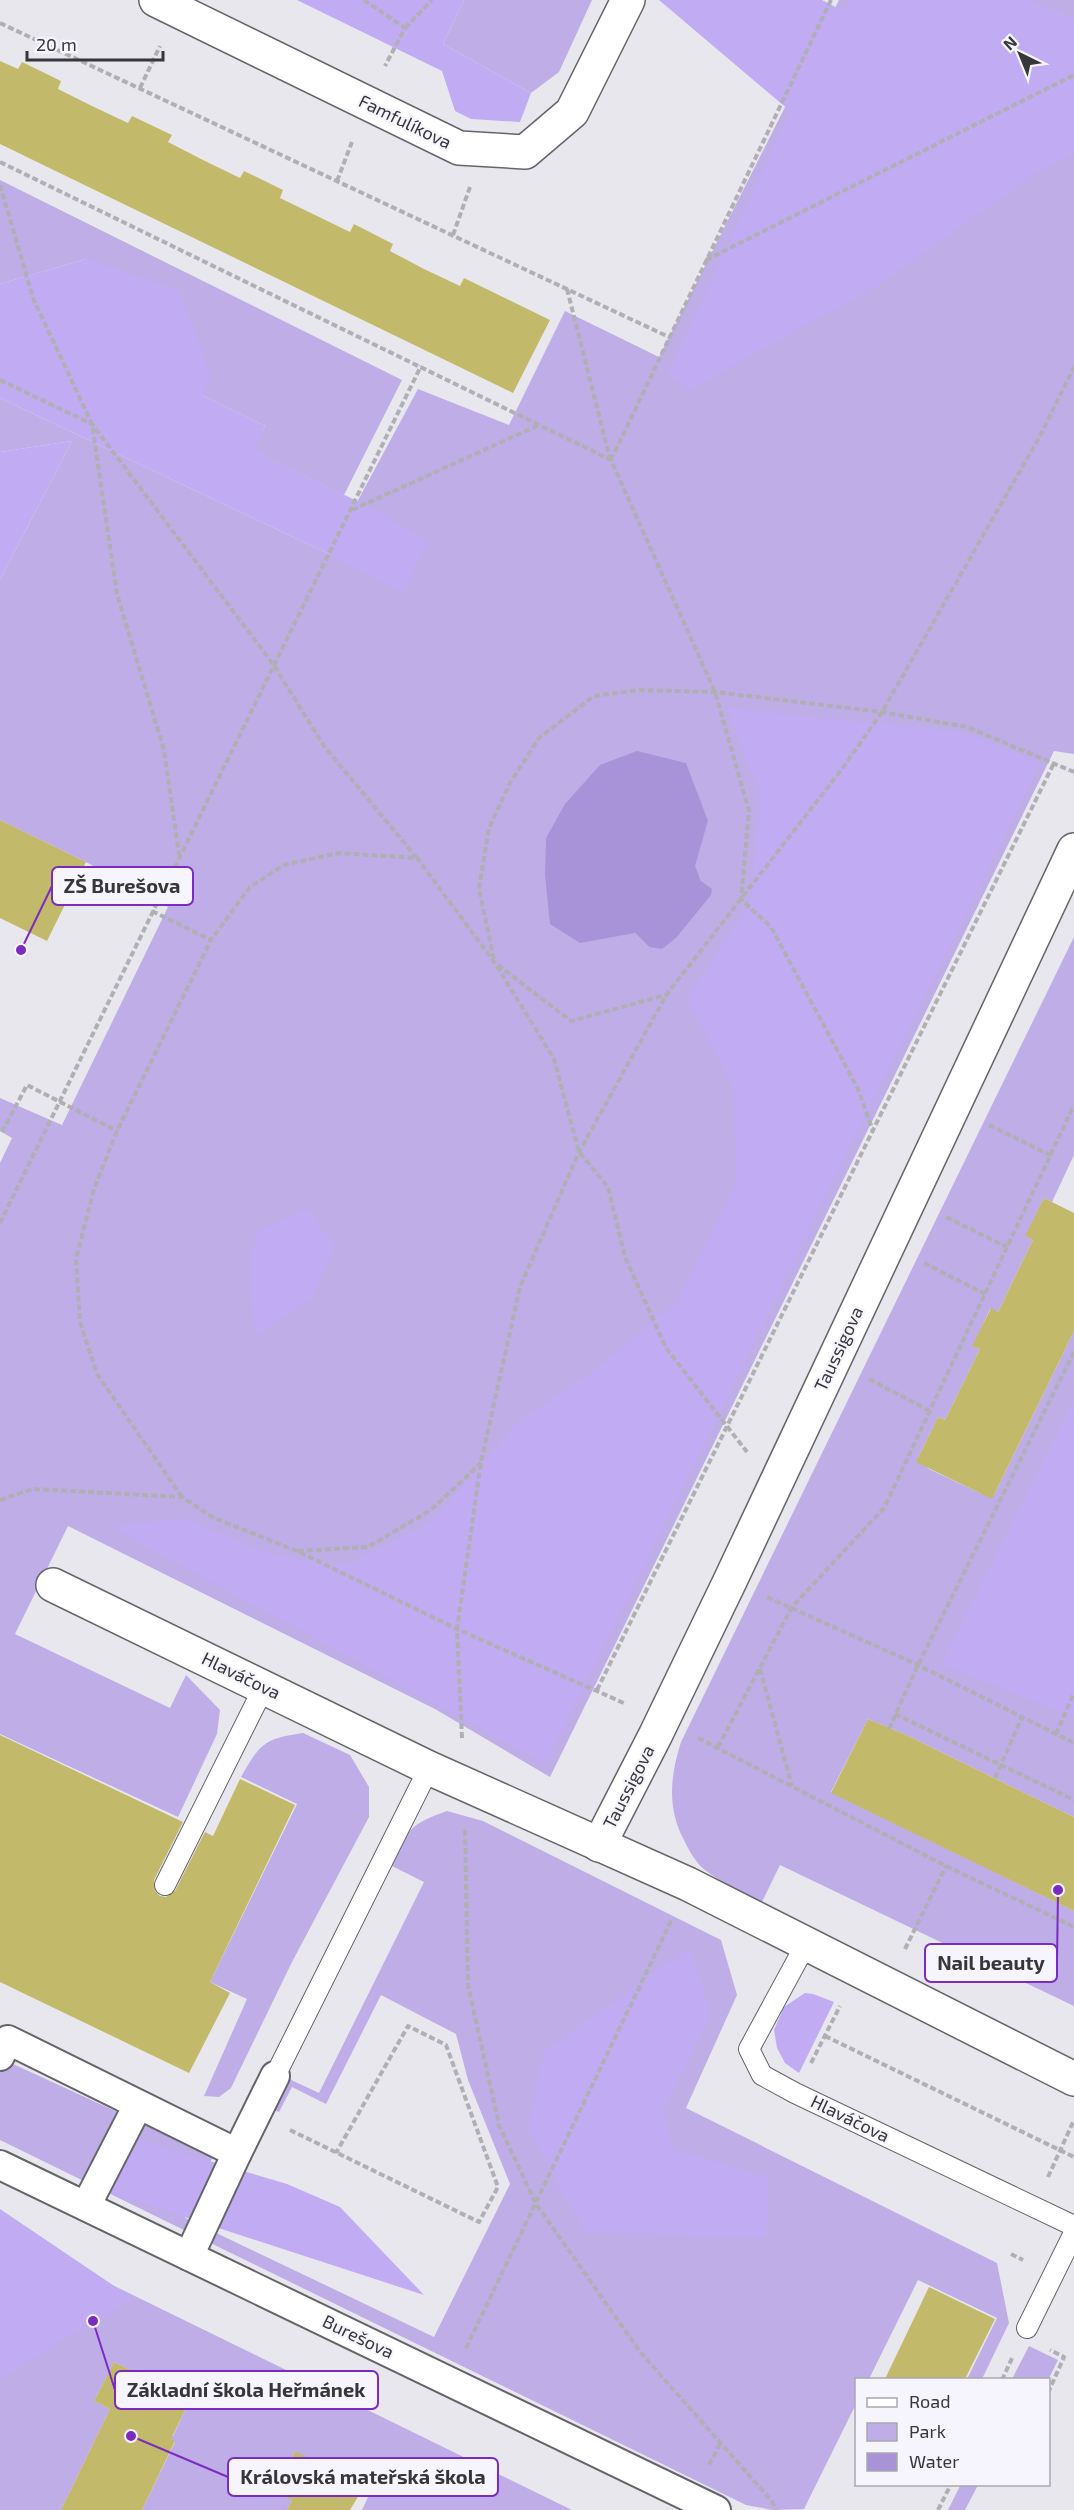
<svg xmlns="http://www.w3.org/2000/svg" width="1074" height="2510" font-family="'Exo 2',sans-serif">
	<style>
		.green { fill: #bfade8; fill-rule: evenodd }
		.forest { fill: #c1abf2 }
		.water { fill: #a993d8 }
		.building { fill: #c2ba6a }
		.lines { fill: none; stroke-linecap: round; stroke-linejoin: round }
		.service-casing { stroke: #66646b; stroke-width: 22 }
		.pedestrian-casing { stroke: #66646b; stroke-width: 32 }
		.minor-casing { stroke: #66646b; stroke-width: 36 }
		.path { stroke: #b0afb4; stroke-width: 4; stroke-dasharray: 6 3; stroke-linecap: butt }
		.service { stroke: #fff; stroke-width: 20 }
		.pedestrian { stroke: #fff; stroke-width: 28 }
		.minor { stroke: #fff; stroke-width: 33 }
		.labels { text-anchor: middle; stroke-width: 4.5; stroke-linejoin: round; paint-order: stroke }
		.street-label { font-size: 18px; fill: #373639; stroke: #f6f4fc }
		.leader { fill: none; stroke: #7b2cbf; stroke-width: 2 }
		.callout-dot { fill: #7b2cbf; stroke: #f6f4fc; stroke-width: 2 }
		.callout { fill: #f6f4fc; stroke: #7b2cbf; stroke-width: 2 }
		.callout-label { font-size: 20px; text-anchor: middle; font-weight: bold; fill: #373639 }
	</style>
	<rect width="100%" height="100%" fill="#e9e7ee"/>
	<g class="green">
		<path d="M 464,0 L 592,0 L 559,72 L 531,93 L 443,44 Z"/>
		<path d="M 839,0 L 1074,0 L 1074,754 L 1054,751 L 550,1777 L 435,1709 L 68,1526 L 15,1634 L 170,1708 L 186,1675 L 220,1710 L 217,1734 L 178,1817 L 0,1734 L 0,1163 L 12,1138 L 0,1131 L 0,1098 L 62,1125 L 168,907 L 86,862 L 0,820 L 0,580 L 72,441 L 0,452 L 0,398 L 329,554 L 418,389 L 509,425 L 565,311 L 659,357 ZM 708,821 L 694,866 L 701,881 L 649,947 L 635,933 Z"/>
		<path d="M 0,180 L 402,380 L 344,495 L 252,451 L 265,426 L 202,395 L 86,259 L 0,284 Z"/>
		<path d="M 1074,937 L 1074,1155 L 1052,1202 L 1044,1198 L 1026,1236 L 1033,1240 L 998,1312 L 990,1309 L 973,1346 L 980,1349 L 945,1420 L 938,1417 L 918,1458 L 929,1469 L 982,1494 L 995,1493 L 1074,1331 L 1074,1817 L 904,1734 L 868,1719 L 831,1792 L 1074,1911 L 1074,2006 L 780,1865 L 761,1904 C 743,1893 722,1883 705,1870 C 696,1863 689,1851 684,1840 C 667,1808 670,1777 681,1742 Z"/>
		<path d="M 303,1733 L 350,1755 L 369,1787 L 369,1817 L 292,1962 L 231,2088 L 219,2097 L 204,2096 L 247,1999 L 210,1982 L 297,1804 L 241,1777 C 260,1744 263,1739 303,1733 Z"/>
		<path d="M 447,1811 L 483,1821 L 721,1940 L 737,1995 L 686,2108 L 997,2263 L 1009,2323 L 982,2379 L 967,2379 L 997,2318 L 918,2280 L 869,2379 L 856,2380 L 856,2404 L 804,2509 L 773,2510 L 746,2505 L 0,2140 L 0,2058 L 213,2156 L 185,2218 L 434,2337 L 510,2184 L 468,2080 L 456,2034 L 381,1995 L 326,2104 L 292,2087 L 279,2112 L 271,2109 L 287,2078 L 319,2093 L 424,1882 L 390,1865 C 407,1831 409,1824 447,1811 Z"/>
		<path d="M 0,2230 L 572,2510 L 362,2510 L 369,2495 L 295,2451 L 276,2492 L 292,2500 L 287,2510 L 142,2510 L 175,2442 L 164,2436 L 166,2433 L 173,2436 L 186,2408 L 180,2404 L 183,2396 L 114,2362 L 94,2401 L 110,2409 L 61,2510 L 0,2510 Z"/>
		<path d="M 1029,2346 L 1058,2360 L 1048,2380 L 1012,2379 Z"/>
		<path d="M 961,2484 L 978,2485 L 965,2510 L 948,2510 Z"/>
	</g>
	<g class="forest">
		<path d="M 297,0 L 464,0 L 443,44 L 531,93 L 520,122 L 471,119 L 455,111 L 442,71 Z"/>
		<path d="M 659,0 L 822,0 L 843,11 L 850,0 L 1029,0 L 1074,19 L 1074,154 L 1039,171 L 878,285 L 689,390 L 668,374 L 790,111 Z"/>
		<path d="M 86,259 L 180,291 L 211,377 L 202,395 L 265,426 L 253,451 L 357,501 L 429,540 L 404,593 L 329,554 L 0,398 L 0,284 Z"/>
		<path d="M 72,441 L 0,580 L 0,452 Z"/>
		<path d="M 727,708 L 966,733 L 1040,763 L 546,1764 L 111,1527 L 185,1518 L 265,1553 L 346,1566 L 430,1524 L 519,1421 L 598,1368 L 676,1303 L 736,1183 L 734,1088 L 687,1000 L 751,902 L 760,794 Z"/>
		<path d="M 307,1209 L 335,1246 L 312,1299 L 255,1335 L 250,1262 L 257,1231 Z"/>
		<path d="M 1074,1401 L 1074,1717 L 941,1664 Z"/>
		<path d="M 690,1947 L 711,2013 L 663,2109 L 674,2149 L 769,2178 L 766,2237 L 585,2232 L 528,2129 L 544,2052 Z"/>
		<path d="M 805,1993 L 813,1994 L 834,2002 L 799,2073 L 785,2063 L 777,2048 L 774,2030 L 784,2007 Z"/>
		<path d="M 135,2139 L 287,2184 L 340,2207 L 424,2295 L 108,2192 Z"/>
		<path d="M 0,2209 L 132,2298 L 0,2379 Z"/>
	</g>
	<path class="water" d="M 637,751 L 686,763 L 708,821 L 695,866 L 701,881 L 712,889 L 711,895 L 676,938 L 662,949 L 649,947 L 635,933 L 580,943 L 550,924 L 545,875 L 546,838 L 565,804 L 600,765 Z"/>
	<g class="building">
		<path d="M 0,61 L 18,69 L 22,62 L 61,81 L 58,89 L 92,106 L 128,123 L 132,116 L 172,135 L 168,142 L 203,160 L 240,178 L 244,171 L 283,190 L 280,198 L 350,232 L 354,224 L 393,244 L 390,251 L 424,269 L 460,286 L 464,278 L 550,320 L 513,393 L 0,144 Z"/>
		<path d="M 0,820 L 86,862 L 47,941 L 0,918 Z"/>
		<path d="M 1044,1198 L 1074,1213 L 1074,1331 L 992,1499 L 916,1462 L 938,1417 L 945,1420 L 980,1349 L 972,1346 L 991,1308 L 998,1312 L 1033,1240 L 1025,1236 Z"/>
		<path d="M 868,1719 L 904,1734 L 1074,1817 L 1074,1911 L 831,1793 Z"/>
		<path d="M 0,1735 L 183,1822 L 154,1880 L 155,1891 L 160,1896 L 166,1897 L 175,1891 L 205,1832 L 213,1836 L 240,1779 L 295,1805 L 210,1982 L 230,1993 L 189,2073 L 0,1982 Z"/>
		<path d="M 929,2287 L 995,2319 L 965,2379 L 885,2379 Z"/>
		<path d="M 114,2362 L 184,2396 L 180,2404 L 186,2408 L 171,2439 L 175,2441 L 142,2510 L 61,2510 L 110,2409 L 94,2401 Z"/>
		<path d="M 295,2451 L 365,2485 L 350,2510 L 287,2510 L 292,2500 L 276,2493 Z"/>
	</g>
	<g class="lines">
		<defs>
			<g id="service">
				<path d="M 165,1885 L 264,1687"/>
				<path d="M 806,1944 L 749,2049 L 762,2075 L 795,2093 L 1074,2226"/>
				<path d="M 275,2076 L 429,1768"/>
				<path d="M 1027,2328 L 1074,2233"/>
			</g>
			<g id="pedestrian">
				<path d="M 0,2056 L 8,2040 L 237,2153 L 275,2076"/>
				<path d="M 0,2165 L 716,2510"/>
				<path d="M 86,2206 L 138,2105"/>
				<path d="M 189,2256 L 237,2153"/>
			</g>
			<g id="minor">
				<path d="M 156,0 L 459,148 L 525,152 L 572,112 L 628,0"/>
				<path d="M 53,1585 L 429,1768 L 688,1884 L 1074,2079"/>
				<path d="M 599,1845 L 655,1736 L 729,1583 L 1074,850"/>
			</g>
		</defs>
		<use href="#service" class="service-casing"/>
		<use href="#pedestrian" class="pedestrian-casing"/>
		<use href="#minor" class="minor-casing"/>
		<g class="path">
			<path d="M 364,0 L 405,28 L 385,66"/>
			<path d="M 0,23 L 669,337"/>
			<path d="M 405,28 L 432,0"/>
			<path d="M 140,88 L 160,46"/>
			<path d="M 0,162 L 611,460 L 715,692 L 749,811 L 741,899 L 771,927 L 858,1089 L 873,1131"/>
			<path d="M 337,181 L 352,142"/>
			<path d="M 0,185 L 33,298 L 92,424 L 117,594 L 164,750 L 179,855"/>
			<path d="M 453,235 L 470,187"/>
			<path d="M 706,260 L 1074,75"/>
			<path d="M 567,289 L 610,459"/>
			<path d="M 0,380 L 92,424 L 273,664 L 324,746 L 416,857"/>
			<path d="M 611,460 L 831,0"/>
			<path d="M 352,510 L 539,425"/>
			<path d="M 152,911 L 211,940"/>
			<path d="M 494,959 L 479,889 L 489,828 L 510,783 L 539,738 L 594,696 L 639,690 L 715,692 L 882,712 L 967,727 L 1074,772"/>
			<path d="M 498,965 L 571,1021 L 666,995"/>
			<path d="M 989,1125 L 1050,1155"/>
			<path d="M 2,1132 L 27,1085 L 117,1131"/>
			<path d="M 946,1217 L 1007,1247"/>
			<path d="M 0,1223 L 421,366"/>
			<path d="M 924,1263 L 985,1294"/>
			<path d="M 869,1379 L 930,1411"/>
			<path d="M 182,1497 L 97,1374 L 80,1322 L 76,1259 L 94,1189 L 117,1131 L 211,940 L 250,887 L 284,865 L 338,853 L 417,858 L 495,963 L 554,1059 L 579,1152 L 608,1187 L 625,1257 L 666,1348 L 747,1452"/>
			<path d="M 0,1500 L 33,1489 L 182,1497 L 214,1518 L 297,1551 L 457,1629 L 626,1704"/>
			<path d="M 298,1551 L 368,1547 L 431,1510 L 481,1463"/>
			<path d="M 767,1597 L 918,1665 L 1074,1743"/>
			<path d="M 760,1669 L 792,1786"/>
			<path d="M 597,1690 L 1054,763"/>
			<path d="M 895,1714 L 1074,1800"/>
			<path d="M 889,1729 L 918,1665 L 1074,1352"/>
			<path d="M 1056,1734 L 1074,1693"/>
			<path d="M 462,1738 L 457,1629 L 481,1462 L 520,1287 L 579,1152 L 667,994 L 842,769 L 882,712 L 1040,436 L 1074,367"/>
			<path d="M 698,1738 L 946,1866 L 1074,1927"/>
			<path d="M 718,1747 L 792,1607 L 884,1508 L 1074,1105"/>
			<path d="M 995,1778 L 1022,1717"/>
			<path d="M 465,1830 L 468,1985 L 499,2125 L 536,2204 L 641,2353 L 771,2500 L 776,2510"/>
			<path d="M 905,1949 L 946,1866"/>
			<path d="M 825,2036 L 1074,2157"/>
			<path d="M 811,2063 L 840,2006"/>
			<path d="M 290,2130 L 479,2222 L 498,2187 L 446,2045 L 408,2026 L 336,2153"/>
			<path d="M 1048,2177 L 1074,2120"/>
			<path d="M 1011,2254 L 1023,2260"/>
			<path d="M 466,2348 L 672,1919"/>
			<path d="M 1002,2380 L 1013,2356"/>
			<path d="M 1048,2393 L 1064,2357 L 1050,2350"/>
			<path d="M 709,2465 L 720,2444"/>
			<path d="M 938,2510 L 951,2484"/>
		</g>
		<use href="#service" class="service"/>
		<use href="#pedestrian" class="pedestrian"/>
		<use href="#minor" class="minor"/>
	</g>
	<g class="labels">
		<g class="street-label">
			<text transform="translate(405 122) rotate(26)" y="6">Famfulíkova</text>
			<text transform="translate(839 1349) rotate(-65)" y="6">Taussigova</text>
			<text transform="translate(241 1676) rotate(26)" y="6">Hlaváčova</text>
			<text transform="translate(629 1787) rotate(-63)" y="6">Taussigova</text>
			<text transform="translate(850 2119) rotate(26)" y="6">Hlaváčova</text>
			<text transform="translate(358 2337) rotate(26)" y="6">Burešova</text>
		</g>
	</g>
	<path class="leader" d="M21 950L52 886M1058 1890L1057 1963M93 2321L115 2390M131 2436L228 2477"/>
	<g class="callout-dot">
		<circle cx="21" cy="950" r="6"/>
		<circle cx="1058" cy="1890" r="6"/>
		<circle cx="93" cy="2321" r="6"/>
		<circle cx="131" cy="2436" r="6"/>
	</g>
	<g class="callout">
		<rect x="52" y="867" width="141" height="38" rx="6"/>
		<rect x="925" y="1944" width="132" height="38" rx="6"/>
		<rect x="115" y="2371" width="263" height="38" rx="6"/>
		<rect x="228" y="2458" width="270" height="38" rx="6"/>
	</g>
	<g class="callout-label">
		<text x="122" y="893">ZŠ Burešova</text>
		<text x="991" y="1970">Nail beauty</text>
		<text x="246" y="2397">Základní škola Heřmánek</text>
		<text x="363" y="2484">Královská mateřská škola</text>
	</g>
	<rect x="855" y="2378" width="195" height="108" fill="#f6f4fc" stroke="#aaa8ae" stroke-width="1.5"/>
	<rect x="867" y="2398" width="30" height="9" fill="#ffffff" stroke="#aaa8ae" stroke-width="1.5"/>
	<text x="909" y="2408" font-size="18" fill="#373639">Road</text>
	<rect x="867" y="2423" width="30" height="18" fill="#bfade8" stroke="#aaa8ae" stroke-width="1.5"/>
	<text x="909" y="2438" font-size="18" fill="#373639">Park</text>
	<rect x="867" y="2453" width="30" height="18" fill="#a993d8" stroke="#aaa8ae" stroke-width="1.5"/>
	<text x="909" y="2468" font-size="18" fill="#373639">Water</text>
	<g transform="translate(1020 54) rotate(317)" stroke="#f6f4fc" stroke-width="4.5" paint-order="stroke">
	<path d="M0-4.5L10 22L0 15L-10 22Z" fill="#373639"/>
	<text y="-9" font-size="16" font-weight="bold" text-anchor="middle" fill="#373639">N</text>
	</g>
	<path d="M27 51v9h136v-9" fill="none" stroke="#373639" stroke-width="3"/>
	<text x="36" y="51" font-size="18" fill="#373639" stroke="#f6f4fc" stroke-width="4.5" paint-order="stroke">20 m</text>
</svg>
